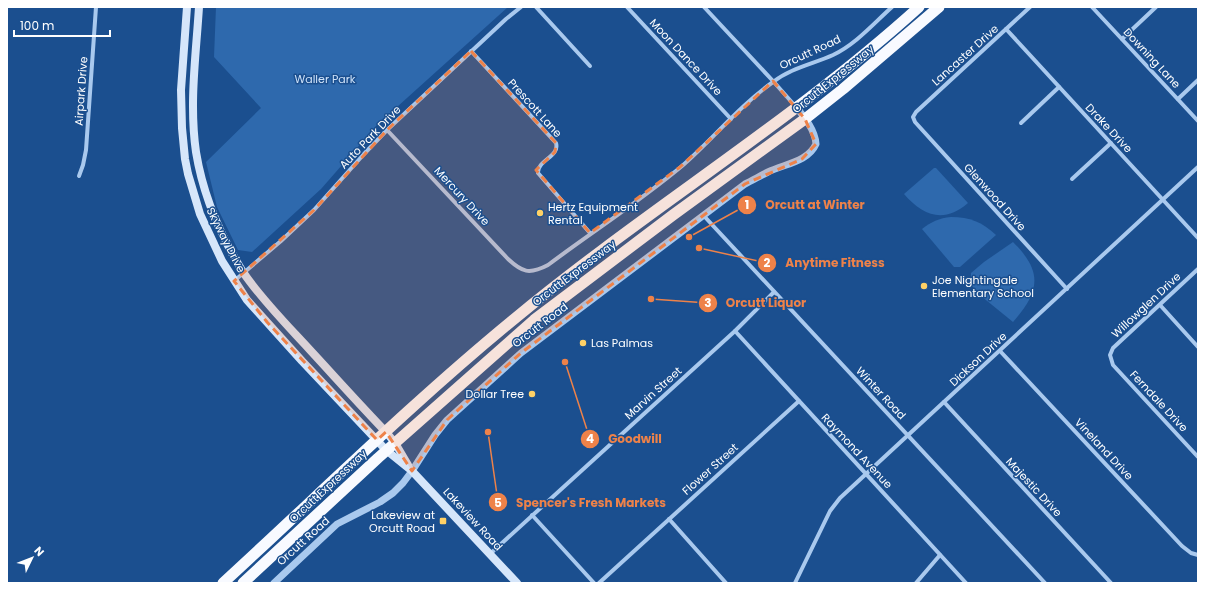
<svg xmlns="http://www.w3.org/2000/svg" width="1205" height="590" font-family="Poppins,sans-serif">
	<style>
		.green { fill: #2e69ad }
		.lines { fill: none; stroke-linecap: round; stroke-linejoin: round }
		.minor { stroke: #a9c9ee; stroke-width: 4 }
		.tertiary { stroke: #a9c9ee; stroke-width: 7 }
		.secondary { stroke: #d6e6fa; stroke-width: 8 }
		.trunk { stroke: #f8faff; stroke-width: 11 }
		.marked { fill: #ee8249; fill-opacity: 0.2; stroke: #ee8249; stroke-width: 3; stroke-dasharray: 8 5; stroke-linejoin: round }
		.poi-dot { fill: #ffd166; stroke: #1b4f8f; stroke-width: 1.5 }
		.labels { text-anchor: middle; stroke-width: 3; stroke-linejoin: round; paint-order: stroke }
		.street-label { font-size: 11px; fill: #fff; stroke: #1b4f8f }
		.park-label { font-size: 11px; fill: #cfe3fa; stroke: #1b4f8f }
		.poi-label { font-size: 11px; fill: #fff; stroke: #1b4f8f; text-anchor: start }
		.leader { fill: none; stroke: #ee8249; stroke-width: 1.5 }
		.callout-dot { fill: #ee8249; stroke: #1b4f8f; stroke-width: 1.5 }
		.mark-label { font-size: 12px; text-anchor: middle; font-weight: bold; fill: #fff }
		.callout-label { font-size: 12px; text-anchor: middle; font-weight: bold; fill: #ee8249; stroke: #1b4f8f; stroke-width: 3; stroke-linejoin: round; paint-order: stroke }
	</style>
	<rect width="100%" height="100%" fill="#1b4f8f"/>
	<g class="green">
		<path d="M 216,7 L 508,7 L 377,125 L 321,189 L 252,252 L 238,250 L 217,207 L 206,162 L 261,108 L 214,57 Z"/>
		<path d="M 934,168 L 936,168 L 968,203 C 944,224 923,216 904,194 Z"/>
		<path d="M 951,217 C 970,217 982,222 996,235 L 960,267 L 954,267 L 922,229 C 931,222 939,218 951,217 Z"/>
		<path d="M 1013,242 C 1043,272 1040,291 1013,322 L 981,296 L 971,285 L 971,273 L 984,262 Z"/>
	</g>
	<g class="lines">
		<g class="minor">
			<path d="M 536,7 L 590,66"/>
			<path d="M 627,7 L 731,119"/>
			<path d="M 704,7 L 773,81 L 796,107"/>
			<path d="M 1030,7 L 916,112 L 913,117 L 915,122 L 1067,289"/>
			<path d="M 1092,7 L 1198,121"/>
			<path d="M 1006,29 L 1198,238"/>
			<path d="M 1122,39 L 1156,7"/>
			<path d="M 471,51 L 556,143 C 560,157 537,160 538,173 L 590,233"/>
			<path d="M 1178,99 L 1198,80"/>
			<path d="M 1021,123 L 1059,87"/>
			<path d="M 387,130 L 508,259 C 522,272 529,275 548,265 C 592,232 639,202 682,166 C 713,139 739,106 773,82 C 791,68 813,64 833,55 C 856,44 873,24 892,7"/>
			<path d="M 79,176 L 83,165 L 86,150 L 96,7"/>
			<path d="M 1072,179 L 1111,143"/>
			<path d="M 704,216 L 1045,583"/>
			<path d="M 1198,269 L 1113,348 L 1110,355 L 1113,365 L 1198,457"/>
			<path d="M 234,281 L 281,241 L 314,210 L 364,154 L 387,130 L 506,19 L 521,7"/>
			<path d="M 1160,305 L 1198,347"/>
			<path d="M 735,331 L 966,583"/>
			<path d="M 1000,351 L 1182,546 L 1191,553 L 1198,555"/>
			<path d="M 944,402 L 1111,583"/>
			<path d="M 532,515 L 594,583"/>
			<path d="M 669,519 L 726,583"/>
			<path d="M 490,554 L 735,331 L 774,292"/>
			<path d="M 599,583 L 799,401"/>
			<path d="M 795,583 L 830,511 L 840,498 L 1198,167"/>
			<path d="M 916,583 L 940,555"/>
		</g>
		<path class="tertiary" d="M 274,583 L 337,524 L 380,502 L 393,493 L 403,483 L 412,471 L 435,435 L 447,420 L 521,353 L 745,184 C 753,180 760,176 768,172 C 784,164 808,162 816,144 C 815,130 805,118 796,107"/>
		<g class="secondary">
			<path d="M 187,7 L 181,90 L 182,128 L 185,159 L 188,174 L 200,214 L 222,261 L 247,300 L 302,361 L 386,450 L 412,471 L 517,583"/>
			<path d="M 199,7 C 196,55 189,104 196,152 C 203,195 220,235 243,272 C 261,299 288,326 310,350 C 335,377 360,405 386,432 L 395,443 L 408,465"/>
		</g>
		<g class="trunk">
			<path d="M 223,583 C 319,495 412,403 513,320 C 644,211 792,122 919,7"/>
			<path d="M 243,583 L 378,458 L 534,320 L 673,215 L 805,119 L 843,89 L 939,7"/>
		</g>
	</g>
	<path class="marked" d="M 471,51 L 556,143 L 555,152 L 536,170 L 590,233 L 680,167 L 773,81 L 805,119 L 816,144 L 802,159 L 745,184 L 521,353 L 447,420 L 412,471 L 386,432 L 377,440 L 267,322 L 234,281 L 314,210 L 387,130 Z"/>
	<g class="poi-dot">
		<circle cx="540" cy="213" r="4"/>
		<circle cx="924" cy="286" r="4"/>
		<circle cx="583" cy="343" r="4"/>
		<circle cx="532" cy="394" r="4"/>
		<rect x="439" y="517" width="8" height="8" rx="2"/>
	</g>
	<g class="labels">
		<g class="street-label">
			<text transform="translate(810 52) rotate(-25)" y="4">Orcutt Road</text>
			<text transform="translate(965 55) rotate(-42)" y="4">Lancaster Drive</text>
			<text transform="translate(686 57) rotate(47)" y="4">Moon Dance Drive</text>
			<text transform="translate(1152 58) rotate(47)" y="4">Downing Lane</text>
			<text transform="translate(833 79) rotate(-39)" y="4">Orcutt Expressway</text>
			<text transform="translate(81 91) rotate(-86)" y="4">Airpark Drive</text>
			<text transform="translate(535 108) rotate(48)" y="4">Prescott Lane</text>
			<text transform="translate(1109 128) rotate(47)" y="4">Drake Drive</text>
			<text transform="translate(370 137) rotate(-46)" y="4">Auto Park Drive</text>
			<text transform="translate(462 196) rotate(47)" y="4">Mercury Drive</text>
			<text transform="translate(995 197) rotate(48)" y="4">Glenwood Drive</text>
			<text transform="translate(226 240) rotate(63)" y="4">Skyway Drive</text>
			<text transform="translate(574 273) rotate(-37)" y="4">Orcutt Expressway</text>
			<text transform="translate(1146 305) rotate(-43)" y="4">Willowglen Drive</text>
			<text transform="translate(540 325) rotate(-37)" y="4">Orcutt Road</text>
			<text transform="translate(978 359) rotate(-43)" y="4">Dickson Drive</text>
			<text transform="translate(653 393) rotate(-42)" y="4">Marvin Street</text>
			<text transform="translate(881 393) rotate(47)" y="4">Winter Road</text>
			<text transform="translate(1159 401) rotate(47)" y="4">Ferndale Drive</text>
			<text transform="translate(1104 449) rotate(47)" y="4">Vineland Drive</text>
			<text transform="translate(857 451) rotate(47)" y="4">Raymond Avenue</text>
			<text transform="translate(710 469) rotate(-42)" y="4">Flower Street</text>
			<text transform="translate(328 486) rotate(-43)" y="4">Orcutt Expressway</text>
			<text transform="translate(1034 487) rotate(47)" y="4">Majestic Drive</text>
			<text transform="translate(473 519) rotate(47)" y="4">Lakeview Road</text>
			<text transform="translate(303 541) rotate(-42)" y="4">Orcutt Road</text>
		</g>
		<g class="park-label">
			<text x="325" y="83">Waller Park</text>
		</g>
		<g class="poi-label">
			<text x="548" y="211">Hertz Equipment<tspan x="548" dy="13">Rental</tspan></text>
			<text x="932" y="284">Joe Nightingale<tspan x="932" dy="13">Elementary School</tspan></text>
			<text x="591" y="347">Las Palmas</text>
			<text x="524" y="398" text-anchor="end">Dollar Tree</text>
			<text x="435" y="519" text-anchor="end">Lakeview at<tspan x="435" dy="13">Orcutt Road</tspan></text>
		</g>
	</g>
	<path class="leader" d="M689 237L747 205M699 248L767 263M651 299L708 303M565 362L590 439M488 432L498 502"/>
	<g class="callout-dot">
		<circle cx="689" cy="237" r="4"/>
		<circle cx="699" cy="248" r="4"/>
		<circle cx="651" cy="299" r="4"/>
		<circle cx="565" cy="362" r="4"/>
		<circle cx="488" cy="432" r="4"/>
		<circle cx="747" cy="205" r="10"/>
		<circle cx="767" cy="263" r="10"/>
		<circle cx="708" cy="303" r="10"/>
		<circle cx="590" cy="439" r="10"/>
		<circle cx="498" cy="502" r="10"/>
	</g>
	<g class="mark-label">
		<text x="747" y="209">1</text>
		<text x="767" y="267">2</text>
		<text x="708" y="307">3</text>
		<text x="590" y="443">4</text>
		<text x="498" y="507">5</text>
	</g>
	<g class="callout-label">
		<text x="815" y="209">Orcutt at Winter</text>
		<text x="835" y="267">Anytime Fitness</text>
		<text x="766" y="307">Orcutt Liquor</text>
		<text x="635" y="443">Goodwill</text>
		<text x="591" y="507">Spencer's Fresh Markets</text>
	</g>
	<rect width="1205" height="590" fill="none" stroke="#ffffff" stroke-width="16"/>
	<g transform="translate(32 558) rotate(47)" stroke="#1b4f8f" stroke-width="3" paint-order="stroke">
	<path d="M0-3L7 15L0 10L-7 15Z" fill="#ffffff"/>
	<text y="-6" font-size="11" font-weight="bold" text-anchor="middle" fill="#ffffff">N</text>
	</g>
	<path d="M14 30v6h96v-6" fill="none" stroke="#ffffff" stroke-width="2"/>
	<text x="20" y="30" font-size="12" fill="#ffffff" stroke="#1b4f8f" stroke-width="3" paint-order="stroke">100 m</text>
</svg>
